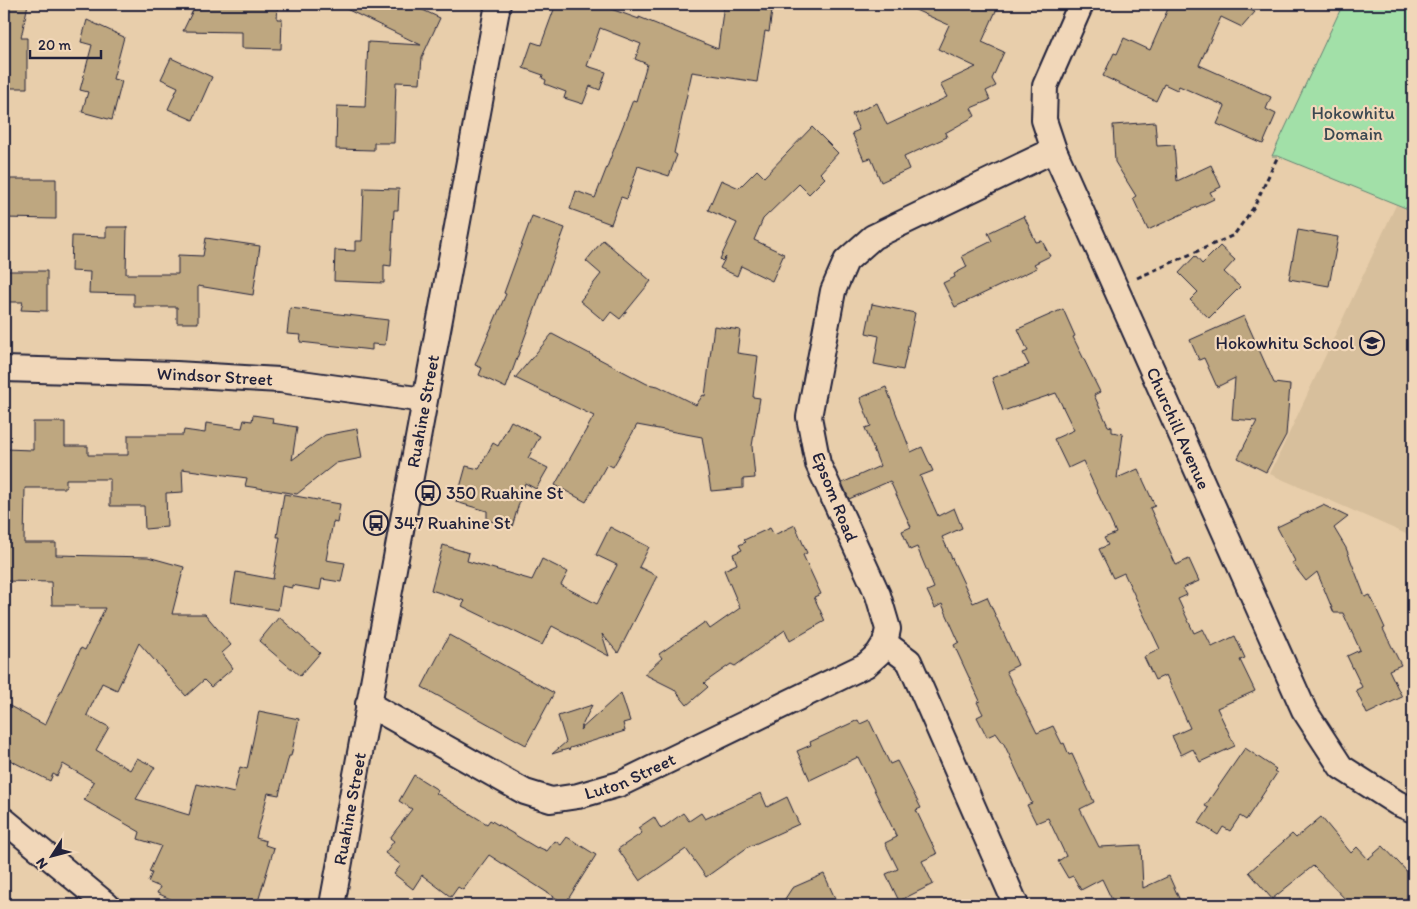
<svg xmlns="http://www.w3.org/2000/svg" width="1417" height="909" font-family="Itim,sans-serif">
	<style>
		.built { fill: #d7bf9c }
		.green { fill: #a2e0a8; stroke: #628172 }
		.building { fill: #bea780; stroke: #22223b }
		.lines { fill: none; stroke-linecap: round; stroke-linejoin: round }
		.minor-casing { stroke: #22223b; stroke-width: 28 }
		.path { stroke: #22223b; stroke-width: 3; stroke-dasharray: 5 4; stroke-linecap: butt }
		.minor { stroke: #f1d7b9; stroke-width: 24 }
		.labels { text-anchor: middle; stroke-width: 4.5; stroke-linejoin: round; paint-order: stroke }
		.park-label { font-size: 18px; fill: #3c4851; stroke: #f1d7b9 }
		.poi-label { font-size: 18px; fill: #22223b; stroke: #f1d7b9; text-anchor: start }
		.street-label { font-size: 18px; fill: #22223b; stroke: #f1d7b9 }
	</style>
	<rect width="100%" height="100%" fill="#e8ceab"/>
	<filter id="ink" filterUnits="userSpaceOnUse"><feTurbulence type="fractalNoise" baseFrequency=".02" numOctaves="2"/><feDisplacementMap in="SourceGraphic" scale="10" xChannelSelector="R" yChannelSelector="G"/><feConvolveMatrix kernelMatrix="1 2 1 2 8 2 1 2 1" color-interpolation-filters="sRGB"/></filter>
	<g filter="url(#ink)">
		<path class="built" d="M 1396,205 L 1413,211 L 1413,537 L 1270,474 Z"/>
		<path class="green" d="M 1343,4 L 1413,4 L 1413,211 L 1278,156 L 1272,156 Z"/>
		<g class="building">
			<path d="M 4,4 L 28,4 L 21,38 L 27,38 L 27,88 L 4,88 Z"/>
			<path d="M 196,4 L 278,4 L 277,19 L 282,19 L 281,49 L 242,48 L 242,32 L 183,31 Z"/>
			<path d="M 336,4 L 410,4 L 440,18 L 422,57 L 420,83 L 396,82 L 394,143 L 374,143 L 374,150 L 336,149 L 337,106 L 365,107 L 368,42 L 421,45 Z"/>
			<path d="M 556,4 L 597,4 L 639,19 L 639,17 L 718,49 L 724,4 L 772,11 L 769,32 L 765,31 L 757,82 L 692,72 L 674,153 L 677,155 L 669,176 L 638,166 L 627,199 L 621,197 L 611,224 L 570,209 L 576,191 L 595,198 L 633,100 L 636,101 L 647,64 L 635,59 L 641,44 L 600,28 L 587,66 L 606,72 L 600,90 L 590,86 L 583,104 L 564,98 L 566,92 L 545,84 L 546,80 L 542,78 L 543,75 L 523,68 L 532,42 L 541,45 Z"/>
			<path d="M 902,4 L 999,4 L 982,42 L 1004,52 L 992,79 L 996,86 L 986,91 L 990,100 L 971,108 L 975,116 L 945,133 L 947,137 L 904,157 L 909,169 L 881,182 L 871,158 L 864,160 L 852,133 L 859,130 L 852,114 L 877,103 L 887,125 L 947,97 L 940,84 L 976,67 L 938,49 L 949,25 Z"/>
			<path d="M 1170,4 L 1237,4 L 1255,12 L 1242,27 L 1221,17 L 1199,65 L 1271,97 L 1266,109 L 1276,114 L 1263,144 L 1217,124 L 1225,106 L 1179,86 L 1177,90 L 1164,84 L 1156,101 L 1103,76 L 1114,53 L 1117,54 L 1124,38 L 1150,50 Z"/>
			<path d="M 87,20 L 124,37 L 113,79 L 122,81 L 112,120 L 82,112 L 88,92 L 80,90 L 92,45 L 81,42 Z"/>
			<path d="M 171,58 L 212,77 L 193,120 L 168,109 L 178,87 L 161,79 Z"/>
			<path d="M 1155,122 L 1157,146 L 1174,145 L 1177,181 L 1211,165 L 1221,187 L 1210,192 L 1214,199 L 1148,230 L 1133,198 L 1136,196 L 1115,162 L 1113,125 Z"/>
			<path d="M 812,127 L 838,153 L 820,173 L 825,178 L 809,194 L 799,184 L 763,219 L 754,240 L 784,254 L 772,281 L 741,266 L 737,276 L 720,268 L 726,257 L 722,261 L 720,259 L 737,223 L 708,210 L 721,180 L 739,188 L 757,170 L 764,177 Z"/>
			<path d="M 4,179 L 56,179 L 56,219 L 4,218 Z"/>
			<path d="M 364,188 L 399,189 L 398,210 L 394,210 L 391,266 L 384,265 L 384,283 L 334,281 L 335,250 L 355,251 L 355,241 L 362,241 Z"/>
			<path d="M 532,216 L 565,228 L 506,388 L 479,375 L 482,368 L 475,365 L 506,294 L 504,293 Z"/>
			<path d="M 1024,216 L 1036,242 L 1042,241 L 1050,256 L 1034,264 L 1037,268 L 955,307 L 943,283 L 955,277 L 954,274 L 967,267 L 962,256 L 992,241 L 988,233 Z"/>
			<path d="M 106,227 L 127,227 L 126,274 L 178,274 L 178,255 L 203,256 L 206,238 L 260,246 L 253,295 L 198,286 L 198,323 L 177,323 L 177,307 L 134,307 L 134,294 L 89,293 L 90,272 L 71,271 L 72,236 L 106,237 Z"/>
			<path d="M 1298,230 L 1338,237 L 1329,286 L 1289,279 Z"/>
			<path d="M 603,240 L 651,281 L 620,319 L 611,312 L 604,321 L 580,301 L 601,274 L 586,261 Z"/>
			<path d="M 1220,246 L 1235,260 L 1224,272 L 1240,287 L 1209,318 L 1190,300 L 1198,292 L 1179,273 L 1195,256 L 1202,264 Z"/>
			<path d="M 4,271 L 47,271 L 47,311 L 21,310 L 23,302 L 4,302 Z"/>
			<path d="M 872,304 L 915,313 L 903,370 L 874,364 L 879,336 L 866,333 Z"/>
			<path d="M 290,308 L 388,320 L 385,345 L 372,344 L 372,350 L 300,342 L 301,335 L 287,334 Z"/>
			<path d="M 1063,309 L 1075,336 L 1073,337 L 1100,392 L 1094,395 L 1108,426 L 1112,427 L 1112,432 L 1123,434 L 1117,478 L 1138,469 L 1155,506 L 1150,508 L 1176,565 L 1189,559 L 1199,581 L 1183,588 L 1187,595 L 1178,599 L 1194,633 L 1203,629 L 1212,647 L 1235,636 L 1245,658 L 1240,660 L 1255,691 L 1217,708 L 1235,746 L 1200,762 L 1193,749 L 1181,755 L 1172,736 L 1190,728 L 1166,675 L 1155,680 L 1144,657 L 1160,649 L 1124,573 L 1113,578 L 1099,549 L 1108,545 L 1104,538 L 1116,533 L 1083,461 L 1068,468 L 1054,439 L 1074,430 L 1056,393 L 1003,411 L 992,378 L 1029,365 L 1023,353 L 1028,351 L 1018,329 Z"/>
			<path d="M 1244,316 L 1274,383 L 1290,385 L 1286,435 L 1266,472 L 1238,458 L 1257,421 L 1232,419 L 1235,378 L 1217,387 L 1204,358 L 1199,360 L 1190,340 Z"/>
			<path d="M 714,326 L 740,330 L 737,353 L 758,356 L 753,397 L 760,398 L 752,446 L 755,478 L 743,479 L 743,488 L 711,491 L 702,437 L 637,425 L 613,467 L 607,464 L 586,502 L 555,485 L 594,416 L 515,378 L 552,334 L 647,384 L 658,386 L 696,405 L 703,395 L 705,396 Z"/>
			<path d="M 886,387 L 911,452 L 922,447 L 933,471 L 920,476 L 938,516 L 954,508 L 962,528 L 942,537 L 973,603 L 987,597 L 1018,665 L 1006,671 L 1037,733 L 1053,726 L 1062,744 L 1064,743 L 1069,755 L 1072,754 L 1094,802 L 1080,809 L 1099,847 L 1141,845 L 1143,888 L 1169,876 L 1182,905 L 1107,905 L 1113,902 L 1102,879 L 1081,890 L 1073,876 L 1068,878 L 1058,861 L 1066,856 L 1048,818 L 1036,823 L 1027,805 L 1032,803 L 1004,744 L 996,733 L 987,737 L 977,717 L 983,714 L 977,702 L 980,701 L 954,645 L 959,642 L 942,604 L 935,608 L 927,591 L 934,588 L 917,547 L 910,550 L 902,531 L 911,527 L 890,481 L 849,499 L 842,483 L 880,466 L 865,428 L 871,426 L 860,398 Z"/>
			<path d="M 253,415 L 273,418 L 272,423 L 297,427 L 292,460 L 325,435 L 357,429 L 362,458 L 336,463 L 297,494 L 245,486 L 247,478 L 182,469 L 183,492 L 166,493 L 167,527 L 145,529 L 144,506 L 110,506 L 110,479 L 66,479 L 66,488 L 25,488 L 24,543 L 56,543 L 56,555 L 148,557 L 184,567 L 172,614 L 205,614 L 231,645 L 222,653 L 233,668 L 211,687 L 204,680 L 186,696 L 139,643 L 117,690 L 102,683 L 87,715 L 109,727 L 96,750 L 130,770 L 137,758 L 155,767 L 136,799 L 189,815 L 197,784 L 234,793 L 240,767 L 247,769 L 259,711 L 299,719 L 291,756 L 289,756 L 279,795 L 268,793 L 256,838 L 266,841 L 265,845 L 274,848 L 257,905 L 184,905 L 157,893 L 160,887 L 148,882 L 152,873 L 149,872 L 161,846 L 138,839 L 140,832 L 84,800 L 94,782 L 63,764 L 57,776 L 53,774 L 50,781 L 4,757 L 4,703 L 45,725 L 81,648 L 85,650 L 105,608 L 79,608 L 79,605 L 52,605 L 51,582 L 4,581 L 4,449 L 33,450 L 33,422 L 65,422 L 65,446 L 88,446 L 88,455 L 128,455 L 128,435 L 183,435 L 184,430 L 205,433 L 206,423 L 242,428 L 244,420 L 252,421 Z"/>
			<path d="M 511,421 L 540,436 L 528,458 L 548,468 L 536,489 L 525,483 L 512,527 L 487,520 L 487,511 L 456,502 L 466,466 L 479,469 L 493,443 L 498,446 Z"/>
			<path d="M 284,494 L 340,504 L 337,523 L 333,522 L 326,560 L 345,563 L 341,582 L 322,579 L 320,590 L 292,585 L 292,588 L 282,586 L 278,610 L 231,602 L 236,572 L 273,579 L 280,537 L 277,537 Z"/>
			<path d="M 1323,505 L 1348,517 L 1334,528 L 1346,548 L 1365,597 L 1370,595 L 1385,628 L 1383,629 L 1401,665 L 1389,670 L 1402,697 L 1367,714 L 1356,690 L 1362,687 L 1347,656 L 1360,650 L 1343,613 L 1334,613 L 1317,572 L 1306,581 L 1292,563 L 1295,561 L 1277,527 Z"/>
			<path d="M 795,525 L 807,553 L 803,555 L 821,594 L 814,597 L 825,621 L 790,641 L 785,630 L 735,666 L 731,664 L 704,683 L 708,687 L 687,705 L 674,689 L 644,674 L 662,658 L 659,654 L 705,622 L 710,629 L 740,608 L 724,570 L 737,564 L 733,554 L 742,550 L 739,545 L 746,542 L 744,540 L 770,528 L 774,535 Z"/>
			<path d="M 610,527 L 649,547 L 639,567 L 657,576 L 618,653 L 602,634 L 609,656 L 552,626 L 542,645 L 462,606 L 465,601 L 431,590 L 443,545 L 469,553 L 467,561 L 532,580 L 542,559 L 568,572 L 561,585 L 597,604 L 617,565 L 596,555 Z"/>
			<path d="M 279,617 L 320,653 L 300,676 L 259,641 Z"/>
			<path d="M 449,635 L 554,693 L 526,745 L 422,687 Z"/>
			<path d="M 621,693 L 630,721 L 623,723 L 625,731 L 570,748 L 569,751 L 568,749 L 552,754 L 566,742 L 558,716 L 592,705 L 580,730 Z"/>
			<path d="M 858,720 L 860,724 L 869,720 L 890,764 L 897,761 L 921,808 L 916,810 L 937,854 L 922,861 L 933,884 L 899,901 L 886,874 L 898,869 L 885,843 L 897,837 L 858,757 L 810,780 L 797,751 L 811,745 L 810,742 Z"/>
			<path d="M 1245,748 L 1276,769 L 1274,771 L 1277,773 L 1246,820 L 1240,816 L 1230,831 L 1223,827 L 1218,835 L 1199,823 L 1209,808 L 1205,806 Z"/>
			<path d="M 414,775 L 438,790 L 436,793 L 487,824 L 490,820 L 537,848 L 538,847 L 547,851 L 555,841 L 561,845 L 567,837 L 596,855 L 565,904 L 489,855 L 463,890 L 458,887 L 451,897 L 422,875 L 413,889 L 394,874 L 401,865 L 385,853 L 394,841 L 390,838 L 412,809 L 399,801 Z"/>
			<path d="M 761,793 L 767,807 L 787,797 L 799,824 L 748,847 L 706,877 L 686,849 L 640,881 L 618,849 L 642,833 L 638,828 L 654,817 L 661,829 L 683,813 L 689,821 L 701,813 L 705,819 Z"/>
			<path d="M 1321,817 L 1351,853 L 1357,847 L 1368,859 L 1383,846 L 1413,878 L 1413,905 L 1351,905 L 1313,866 L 1272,899 L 1249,872 L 1292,834 L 1296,838 Z"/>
			<path d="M 824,874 L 838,905 L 781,905 L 792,888 Z"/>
		</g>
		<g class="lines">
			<defs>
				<g id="minor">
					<path id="s1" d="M 1081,4 L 1045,86 L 1044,120 L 1054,150 L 1304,710 L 1341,767 L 1397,803 L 1413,810"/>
					<path id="s2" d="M 4,369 L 176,374 L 280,380 L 424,400"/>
					<path id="s3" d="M 368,704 L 525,792 L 551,800 L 578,796 L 620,784 L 866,665 L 878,654 L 885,643"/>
					<path d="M 4,820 L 107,905"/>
					<path id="s4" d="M 332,905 L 498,4"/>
					<path d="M 1016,905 L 909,661 L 885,643 L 888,629 L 878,595 L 818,464 L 809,417 L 833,291 L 846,261 L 873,237 L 1054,150"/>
				</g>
			</defs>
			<use href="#minor" class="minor-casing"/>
			<path class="path" d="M 1137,278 L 1234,235 L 1254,207 L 1278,156"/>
			<use href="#minor" class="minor"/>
		</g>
	</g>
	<defs>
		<symbol id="school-ring" viewBox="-11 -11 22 22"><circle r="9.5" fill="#f1d7b9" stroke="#22223b" stroke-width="1.5"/><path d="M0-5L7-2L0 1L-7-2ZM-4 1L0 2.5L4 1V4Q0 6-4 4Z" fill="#22223b"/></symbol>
		<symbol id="bus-ring" viewBox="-11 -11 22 22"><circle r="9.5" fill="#f1d7b9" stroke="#22223b" stroke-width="1.5"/><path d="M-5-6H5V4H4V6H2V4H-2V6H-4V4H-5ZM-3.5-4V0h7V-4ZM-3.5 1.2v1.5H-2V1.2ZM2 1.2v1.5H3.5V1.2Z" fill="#22223b"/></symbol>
	</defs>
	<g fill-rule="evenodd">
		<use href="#school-ring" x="1358" y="329" width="28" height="28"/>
		<use href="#bus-ring" x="414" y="479" width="28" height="28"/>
		<use href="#bus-ring" x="362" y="509" width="28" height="28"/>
	</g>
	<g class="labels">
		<g class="park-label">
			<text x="1353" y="119">Hokowhitu<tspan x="1353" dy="21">Domain</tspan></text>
		</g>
		<g class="poi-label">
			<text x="1354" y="349" text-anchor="end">Hokowhitu School</text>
			<text x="446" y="499">350 Ruahine St</text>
			<text x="394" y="529">347 Ruahine St</text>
		</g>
		<g class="street-label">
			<text dy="6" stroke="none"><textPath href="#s2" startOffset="211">Windsor Street</textPath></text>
			<text dy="6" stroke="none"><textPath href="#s4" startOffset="502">Ruahine Street</textPath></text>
			<text dy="6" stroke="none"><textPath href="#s1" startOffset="460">Churchill Avenue</textPath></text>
			<text transform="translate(835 497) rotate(68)" y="6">Epsom Road</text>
			<text dy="6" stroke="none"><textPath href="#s3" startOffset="290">Luton Street</textPath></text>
			<text dy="6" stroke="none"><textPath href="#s4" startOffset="98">Ruahine Street</textPath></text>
		</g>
	</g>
	<rect width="1417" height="909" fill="none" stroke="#f1d7b9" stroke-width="20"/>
	<rect x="10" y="10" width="1397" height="889" fill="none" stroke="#22223b" stroke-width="2" filter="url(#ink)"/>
	<g transform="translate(52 856) rotate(234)" stroke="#f1d7b9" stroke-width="4" paint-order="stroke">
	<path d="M0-4L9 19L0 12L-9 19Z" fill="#22223b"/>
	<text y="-8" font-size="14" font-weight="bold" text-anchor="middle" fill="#22223b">N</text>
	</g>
	<path d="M30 50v8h71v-8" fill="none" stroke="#22223b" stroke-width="2.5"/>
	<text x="38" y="50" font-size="15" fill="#22223b" stroke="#f1d7b9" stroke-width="4" paint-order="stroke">20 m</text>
</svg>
